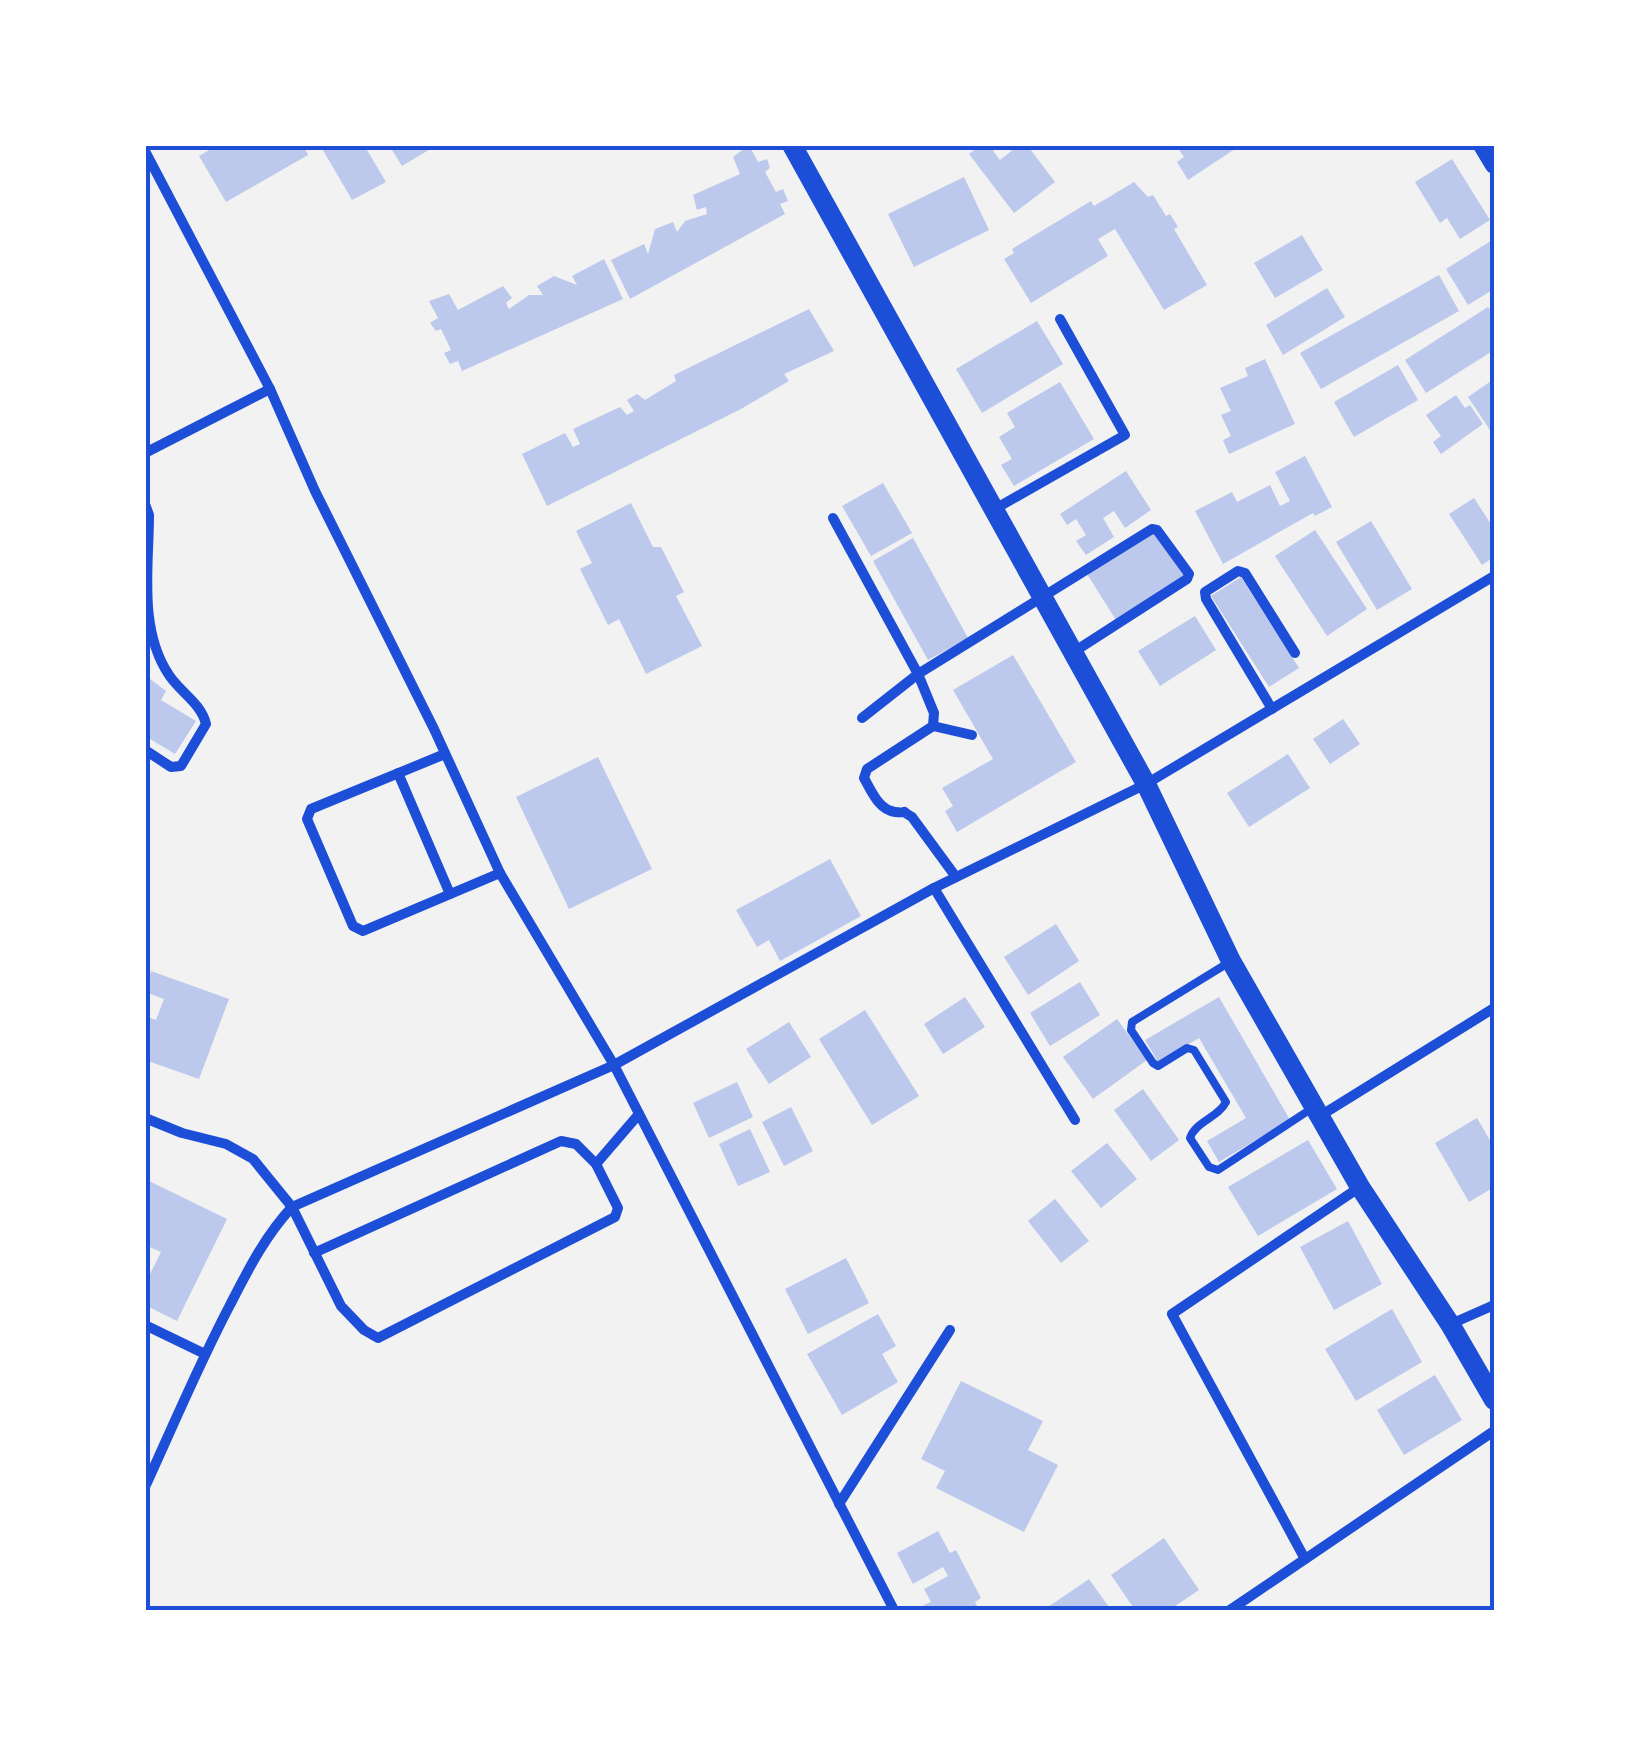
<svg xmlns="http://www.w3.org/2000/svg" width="1639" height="1755" font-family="'Public Sans',sans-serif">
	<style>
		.building { fill: #bdc9ec }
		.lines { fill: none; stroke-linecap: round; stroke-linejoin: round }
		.service { stroke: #1d4ed8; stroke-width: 8 }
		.minor { stroke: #1d4ed8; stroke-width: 10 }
		.tertiary { stroke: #1d4ed8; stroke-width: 18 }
		.secondary { stroke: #1d4ed8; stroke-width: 20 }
		.neatline { fill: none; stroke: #1d4ed8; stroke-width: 4 }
	</style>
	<rect width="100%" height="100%" fill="#f2f2f2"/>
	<g class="building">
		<path d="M 218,145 L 303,145 L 308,155 L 226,202 L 199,156 Z"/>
		<path d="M 320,145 L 364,145 L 386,182 L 352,200 Z"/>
		<path d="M 389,145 L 437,145 L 402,166 Z"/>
		<path d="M 749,145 L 758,162 L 767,159 L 770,168 L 765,172 L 776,192 L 783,189 L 788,201 L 780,204 L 785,214 L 630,299 L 611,260 L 644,244 L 648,254 L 655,229 L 673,222 L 677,232 L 685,221 L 707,214 L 706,207 L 697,210 L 693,195 L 740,174 L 733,157 Z"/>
		<path d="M 981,145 L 1001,145 L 993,151 L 1000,160 L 1019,145 L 1027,145 L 1055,182 L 1014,213 L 969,154 Z"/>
		<path d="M 1176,145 L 1241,145 L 1188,180 L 1177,162 L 1184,157 Z"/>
		<path d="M 1452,159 L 1490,220 L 1460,239 L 1447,218 L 1440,223 L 1415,182 Z"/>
		<path d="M 964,177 L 989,230 L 914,267 L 888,214 Z"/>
		<path d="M 1134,182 L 1148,197 L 1153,195 L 1166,216 L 1170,214 L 1178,227 L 1174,229 L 1207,285 L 1164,310 L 1115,229 L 1098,239 L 1108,256 L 1031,303 L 1004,259 L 1014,253 L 1012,249 L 1091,201 L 1094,206 Z"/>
		<path d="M 1302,235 L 1323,270 L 1275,298 L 1254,263 Z"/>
		<path d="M 1494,239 L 1494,289 L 1468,305 L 1446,269 Z"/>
		<path d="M 604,259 L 623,299 L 462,371 L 458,361 L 450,364 L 444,353 L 451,350 L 441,329 L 436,331 L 430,323 L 438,318 L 429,301 L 449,294 L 458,310 L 503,286 L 512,298 L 506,303 L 509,309 L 529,295 L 543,295 L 537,286 L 554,276 L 577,285 L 572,276 Z"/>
		<path d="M 1439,275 L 1459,311 L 1321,389 L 1300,353 Z"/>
		<path d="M 1327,288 L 1345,317 L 1283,355 L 1266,325 Z"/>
		<path d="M 1488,307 L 1494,315 L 1494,350 L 1426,393 L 1405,360 Z"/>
		<path d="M 809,309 L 834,351 L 784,374 L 789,381 L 741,409 L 547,506 L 522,454 L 565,433 L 573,447 L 580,444 L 573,429 L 620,407 L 627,415 L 634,411 L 627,400 L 637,394 L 645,400 L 676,381 L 674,375 Z"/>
		<path d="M 1037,321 L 1063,364 L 982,413 L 956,369 Z"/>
		<path d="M 1265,359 L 1295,424 L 1229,454 L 1223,440 L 1231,436 L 1221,415 L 1231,411 L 1220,388 L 1248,376 L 1245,368 Z"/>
		<path d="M 1398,365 L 1418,400 L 1354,437 L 1334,402 Z"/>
		<path d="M 1494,379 L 1494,436 L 1468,397 Z"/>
		<path d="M 1060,382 L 1094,439 L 1014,486 L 1001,465 L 1012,459 L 999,437 L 1015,427 L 1007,413 Z"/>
		<path d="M 1456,395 L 1465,408 L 1470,405 L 1483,424 L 1441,454 L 1433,442 L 1441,436 L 1426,415 Z"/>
		<path d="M 1305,456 L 1332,507 L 1315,516 L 1313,513 L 1223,564 L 1195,511 L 1232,492 L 1237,502 L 1270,485 L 1280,506 L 1290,501 L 1275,472 Z"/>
		<path d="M 1126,471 L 1151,510 L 1125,528 L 1114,511 L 1103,518 L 1114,537 L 1086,555 L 1076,541 L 1086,535 L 1076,519 L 1067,525 L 1060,514 Z"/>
		<path d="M 883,483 L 912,533 L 871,556 L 842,506 Z"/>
		<path d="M 1474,498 L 1494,529 L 1494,557 L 1482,565 L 1449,514 Z"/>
		<path d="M 631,503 L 653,547 L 661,547 L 684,592 L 676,596 L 702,646 L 646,674 L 619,619 L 608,625 L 580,569 L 592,563 L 576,531 Z"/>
		<path d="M 1371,521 L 1412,589 L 1377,610 L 1336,542 Z"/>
		<path d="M 1315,530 L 1367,609 L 1327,636 L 1275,556 Z"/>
		<path d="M 1153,532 L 1185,577 L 1116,620 L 1087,574 Z"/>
		<path d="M 913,538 L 968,638 L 928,660 L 873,561 Z"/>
		<path d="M 1241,577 L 1299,668 L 1269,687 L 1211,596 Z"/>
		<path d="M 1195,616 L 1216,650 L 1160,686 L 1138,651 Z"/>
		<path d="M 1013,655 L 1076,762 L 957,832 L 945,811 L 953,806 L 942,788 L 993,759 L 953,690 Z"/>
		<path d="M 145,675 L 166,691 L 161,700 L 196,721 L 175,754 L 145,736 Z"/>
		<path d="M 1343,719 L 1360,744 L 1330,764 L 1313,739 Z"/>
		<path d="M 1288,754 L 1310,788 L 1249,827 L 1227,793 Z"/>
		<path d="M 598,757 L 652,869 L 569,909 L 516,797 Z"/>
		<path d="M 830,859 L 861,916 L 780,961 L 769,940 L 757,947 L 736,910 Z"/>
		<path d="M 1056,924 L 1079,961 L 1028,995 L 1004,957 Z"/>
		<path d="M 151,971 L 229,999 L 199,1079 L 145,1060 L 145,1016 L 156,1020 L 164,999 L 145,992 Z"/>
		<path d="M 1080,982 L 1100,1015 L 1050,1046 L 1030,1013 Z"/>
		<path d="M 965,997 L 985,1027 L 943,1054 L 924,1024 Z"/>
		<path d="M 1219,997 L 1290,1120 L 1219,1162 L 1207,1141 L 1246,1118 L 1199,1038 L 1158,1062 L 1145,1040 Z"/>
		<path d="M 865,1010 L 919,1096 L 872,1125 L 819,1039 Z"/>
		<path d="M 1117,1019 L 1147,1060 L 1093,1099 L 1063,1057 Z"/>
		<path d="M 789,1022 L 811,1057 L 769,1084 L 746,1049 Z"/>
		<path d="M 737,1082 L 753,1117 L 709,1138 L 693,1103 Z"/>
		<path d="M 1143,1089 L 1179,1140 L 1151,1161 L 1114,1110 Z"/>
		<path d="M 791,1107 L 813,1151 L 784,1166 L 762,1122 Z"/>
		<path d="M 1477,1118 L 1494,1147 L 1494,1187 L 1469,1202 L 1435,1143 Z"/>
		<path d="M 750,1129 L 770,1172 L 738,1186 L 719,1144 Z"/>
		<path d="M 1308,1140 L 1337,1189 L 1258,1236 L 1228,1187 Z"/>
		<path d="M 1107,1143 L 1137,1179 L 1101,1208 L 1071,1171 Z"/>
		<path d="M 145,1179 L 227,1219 L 177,1321 L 145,1305 L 145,1284 L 161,1252 L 145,1245 Z"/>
		<path d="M 1055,1199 L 1089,1241 L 1061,1263 L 1028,1221 Z"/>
		<path d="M 1348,1221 L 1382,1284 L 1334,1310 L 1300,1247 Z"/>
		<path d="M 846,1258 L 869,1303 L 808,1334 L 785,1289 Z"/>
		<path d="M 1392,1309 L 1422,1362 L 1356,1401 L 1325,1349 Z"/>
		<path d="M 878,1314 L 896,1346 L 882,1354 L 898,1382 L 842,1415 L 807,1354 Z"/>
		<path d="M 1435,1375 L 1462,1420 L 1404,1455 L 1377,1410 Z"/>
		<path d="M 961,1381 L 1043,1421 L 1028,1450 L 1058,1465 L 1024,1532 L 936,1488 L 945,1471 L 921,1459 Z"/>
		<path d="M 938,1531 L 950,1553 L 956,1550 L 981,1598 L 975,1602 L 979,1610 L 927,1610 L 924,1605 L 931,1602 L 924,1589 L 948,1576 L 943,1567 L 913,1584 L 897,1553 Z"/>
		<path d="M 1164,1538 L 1199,1590 L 1169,1610 L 1135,1610 L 1111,1575 Z"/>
		<path d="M 1089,1579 L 1111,1610 L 1050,1610 L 1048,1607 Z"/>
	</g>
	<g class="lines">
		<path class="service" d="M 1228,963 L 1132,1022 L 1131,1030 L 1153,1063 L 1158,1066 L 1187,1048 L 1194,1050 L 1226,1102 C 1218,1118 1196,1121 1190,1138 L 1209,1167 L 1218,1170 L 1314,1107"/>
		<g class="minor">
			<path d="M 145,151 L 270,389 L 315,491 L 434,729 L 500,873 L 614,1065 L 894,1610"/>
			<path d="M 145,453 L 270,389"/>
			<path d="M 145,504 L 149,515 C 149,566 138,629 169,675 C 180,692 201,703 206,724 L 181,766 L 171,767 L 145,750"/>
			<path d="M 993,510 L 1125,435 L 1060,319"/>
			<path d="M 833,518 L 918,674 L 862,718"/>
			<path d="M 1272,709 L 1206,599 L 1205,592 L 1238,571 L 1245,573 L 1295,653"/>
			<path d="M 933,726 L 972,735"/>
			<path d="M 445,754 L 311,809 L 307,819 L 353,926 L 363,931 L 500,873"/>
			<path d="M 398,773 L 450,894"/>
			<path d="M 956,877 L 912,817 C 897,808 912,814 895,812 C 879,810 872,792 864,778 L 867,769 L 933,726 L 934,713 L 918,674 L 1152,529 L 1157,530 L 1189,574 L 1187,579 L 1072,653"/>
			<path d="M 934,888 L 1075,1120"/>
			<path d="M 1320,1116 L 1494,1008"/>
			<path d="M 145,1118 L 182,1133 L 226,1144 L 253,1159 L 292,1207 L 341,1306 L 364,1330 L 378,1338 L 615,1217 L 618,1208 L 596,1164 L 639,1114"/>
			<path d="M 314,1253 L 561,1141 L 576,1144 L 596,1164"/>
			<path d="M 1451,1324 L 1494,1305"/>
			<path d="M 145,1325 L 205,1354"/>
			<path d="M 145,1487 C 173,1426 199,1364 230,1305 C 248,1270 265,1236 292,1207 L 614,1065 L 934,888 L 1146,784 L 1494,576"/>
			<path d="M 839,1504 L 950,1330"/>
			<path d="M 1305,1559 L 1172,1314 L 1360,1187"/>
			<path d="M 1230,1610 L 1494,1431"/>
		</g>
		<path class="tertiary" d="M 1482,145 L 1494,165"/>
		<path class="secondary" d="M 792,145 L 1146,784 L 1231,961 L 1360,1187 L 1450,1324 L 1494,1400"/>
	</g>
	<rect width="1639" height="1755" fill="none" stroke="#ffffff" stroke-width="295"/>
	<rect x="148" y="148" width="1344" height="1460" class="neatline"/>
</svg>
